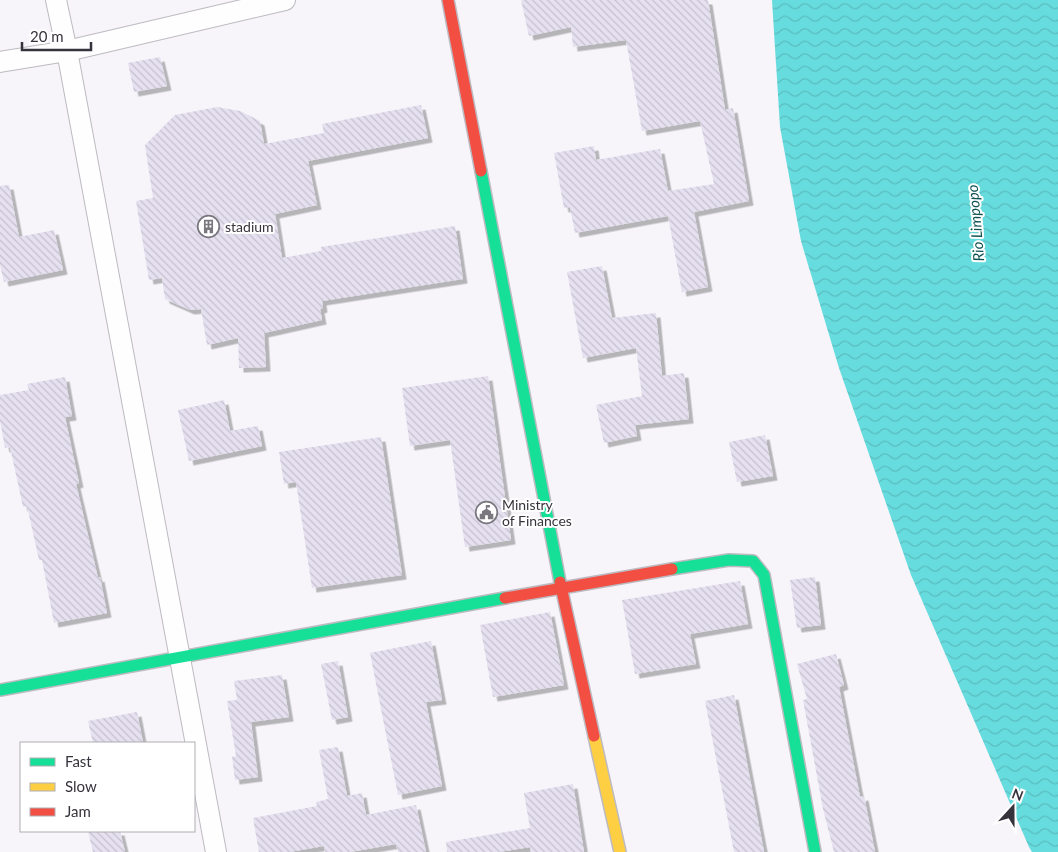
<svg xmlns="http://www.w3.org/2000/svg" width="1058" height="852" font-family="Lato,sans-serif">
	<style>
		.water { fill: url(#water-waves) }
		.building { fill: url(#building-back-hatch); filter: url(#shadow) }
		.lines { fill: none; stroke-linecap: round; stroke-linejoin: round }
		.street-casing { stroke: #bdbac1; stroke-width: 22 }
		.fast-casing { stroke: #bdbac1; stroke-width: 14 }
		.slow-casing { stroke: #bdbac1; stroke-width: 14 }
		.jam-casing { stroke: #bdbac1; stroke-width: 14 }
		.street { stroke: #fefefe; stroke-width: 20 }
		.fast { stroke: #16e098; stroke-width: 11 }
		.slow { stroke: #ffcf43; stroke-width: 11 }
		.jam { stroke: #f24e42; stroke-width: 11 }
		.labels { text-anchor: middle; stroke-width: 4; stroke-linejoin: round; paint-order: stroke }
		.poi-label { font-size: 14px; fill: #37333d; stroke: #fff; text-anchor: start }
		.water-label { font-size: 15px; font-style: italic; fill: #0f5253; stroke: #fff }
	</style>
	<defs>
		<pattern id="water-waves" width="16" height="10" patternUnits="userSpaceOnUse" patternTransform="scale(1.25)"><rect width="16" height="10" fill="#67dcde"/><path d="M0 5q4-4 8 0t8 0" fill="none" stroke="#5abdbf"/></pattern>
		<pattern id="building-back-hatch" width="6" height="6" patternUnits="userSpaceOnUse" patternTransform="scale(1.25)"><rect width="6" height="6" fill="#e6e0f0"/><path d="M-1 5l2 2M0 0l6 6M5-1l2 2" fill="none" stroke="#c6c1cf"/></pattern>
		<filter id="shadow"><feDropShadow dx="4.5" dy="4.5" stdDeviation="0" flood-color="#0004"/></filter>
	</defs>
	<rect width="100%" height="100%" fill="#f7f5fa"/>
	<path class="water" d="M 772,0 L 1058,0 L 1058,852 L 1032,852 L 1029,847 L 911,575 L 839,368 L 801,241 L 780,127 Z"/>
	<g class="building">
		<path d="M 521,0 L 708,0 L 725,110 L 733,108 L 749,201 L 694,212 L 708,287 L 682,292 L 668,216 L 575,233 L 570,207 L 564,208 L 554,153 L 594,146 L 596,160 L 660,149 L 668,191 L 714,184 L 700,121 L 642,131 L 626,40 L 573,47 L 571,27 L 529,36 Z"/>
		<path d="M 160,57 L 167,86 L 134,92 L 128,63 Z"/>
		<path d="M 421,105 L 428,138 L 308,161 L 317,205 L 275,214 L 282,258 L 321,251 L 321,247 L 455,226 L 463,279 L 322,301 L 323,308 L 320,309 L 322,320 L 264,333 L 266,367 L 239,368 L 238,338 L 207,345 L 201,309 L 190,310 L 165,299 L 162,278 L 149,280 L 136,201 L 153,198 L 145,145 L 175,115 L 217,107 L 240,111 L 260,121 L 264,144 L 324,133 L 322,124 Z"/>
		<path d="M 9,185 L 19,237 L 54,230 L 63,270 L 4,282 L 0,265 L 0,186 Z"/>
		<path d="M 602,266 L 612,318 L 656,313 L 662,376 L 684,373 L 689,419 L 635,425 L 637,436 L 604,443 L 596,405 L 642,396 L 636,348 L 583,358 L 567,272 Z"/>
		<path d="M 488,376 L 511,540 L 465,547 L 450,440 L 410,446 L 402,388 Z"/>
		<path d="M 65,377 L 72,416 L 65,417 L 79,483 L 76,484 L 98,578 L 100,577 L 107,613 L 54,623 L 42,560 L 39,560 L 27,506 L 23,507 L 10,447 L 5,448 L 0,421 L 0,395 L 29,390 L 27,384 Z"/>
		<path d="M 224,400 L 230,431 L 258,426 L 262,446 L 189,461 L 178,410 Z"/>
		<path d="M 765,435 L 773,476 L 737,482 L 729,442 Z"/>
		<path d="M 381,437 L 402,575 L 312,588 L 296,482 L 284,484 L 279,452 Z"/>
		<path d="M 815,577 L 821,625 L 797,628 L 790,580 Z"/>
		<path d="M 740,581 L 748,624 L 690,634 L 696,664 L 635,674 L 622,600 Z"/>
		<path d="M 550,612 L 564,685 L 493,697 L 480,625 Z"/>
		<path d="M 431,641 L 442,700 L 426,702 L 442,786 L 398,795 L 370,653 Z"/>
		<path d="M 836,654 L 844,685 L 839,687 L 860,797 L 864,796 L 875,852 L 834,852 L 823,809 L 803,700 L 807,699 L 797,664 Z"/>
		<path d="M 338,661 L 348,717 L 332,720 L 321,664 Z"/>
		<path d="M 282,675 L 289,717 L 251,722 L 258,777 L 235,780 L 232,757 L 236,756 L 227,701 L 237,700 L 234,681 Z"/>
		<path d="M 734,695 L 764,852 L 734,852 L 705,701 Z"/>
		<path d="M 137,712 L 143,743 L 93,743 L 88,721 Z"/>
		<path d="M 338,747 L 347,796 L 362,793 L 366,815 L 416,805 L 426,852 L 398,852 L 396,844 L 350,852 L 325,852 L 324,846 L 289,852 L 259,852 L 253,818 L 317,806 L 316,802 L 328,799 L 319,750 Z"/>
		<path d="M 573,784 L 584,852 L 531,852 L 530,847 L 498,852 L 447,852 L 446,842 L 530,828 L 524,793 Z"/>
		<path d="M 88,831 L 120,831 L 125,852 L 93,852 Z"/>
	</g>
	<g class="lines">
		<defs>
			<g id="street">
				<path d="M 56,0 L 67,51 L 216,852"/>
				<path d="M 0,62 L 67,51 L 285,0"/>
			</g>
			<g id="fast">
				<path d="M 481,171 L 560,582"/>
				<path d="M 672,569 L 729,560 L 753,561 L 764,575 L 815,852"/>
				<path d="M 0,690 L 505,598"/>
			</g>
			<path id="slow" d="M 594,736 L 620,852"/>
			<g id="jam">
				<path d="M 448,0 L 481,171"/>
				<path d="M 560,582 L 594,736"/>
				<path d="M 505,598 L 672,569"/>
			</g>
		</defs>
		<use href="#street" class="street-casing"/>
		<use href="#fast" class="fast-casing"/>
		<use href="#slow" class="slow-casing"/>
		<use href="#jam" class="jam-casing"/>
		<use href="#street" class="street"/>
		<use href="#fast" class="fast"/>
		<use href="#slow" class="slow"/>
		<use href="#jam" class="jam"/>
	</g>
	<defs>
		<symbol id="building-ring" viewBox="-11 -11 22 22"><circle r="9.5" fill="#fff" stroke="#7a777f" stroke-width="1.5"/><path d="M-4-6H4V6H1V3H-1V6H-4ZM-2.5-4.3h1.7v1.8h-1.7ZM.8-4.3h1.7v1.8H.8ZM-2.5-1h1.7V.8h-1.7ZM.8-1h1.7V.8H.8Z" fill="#7a777f"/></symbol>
		<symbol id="civic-ring" viewBox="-11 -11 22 22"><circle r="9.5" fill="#fff" stroke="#7a777f" stroke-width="1.5"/><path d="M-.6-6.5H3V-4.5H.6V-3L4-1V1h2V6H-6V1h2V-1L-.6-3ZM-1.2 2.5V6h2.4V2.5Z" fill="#7a777f"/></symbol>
	</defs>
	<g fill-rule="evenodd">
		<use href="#building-ring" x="196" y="214" width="25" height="25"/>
		<use href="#civic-ring" x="474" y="500" width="25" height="25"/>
	</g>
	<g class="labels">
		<g class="poi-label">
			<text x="225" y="232">stadium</text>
			<text x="502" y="510">Ministry<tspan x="502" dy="16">of Finances</tspan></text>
		</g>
		<g class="water-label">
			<text transform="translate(976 223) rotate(-95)" y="5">Rio Limpopo</text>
		</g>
	</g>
	<rect x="20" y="742" width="175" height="90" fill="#ffffff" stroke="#afadb1"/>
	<rect x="30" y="758" width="25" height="8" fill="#16e098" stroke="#afadb1"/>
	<text x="65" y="767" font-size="15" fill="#37333d">Fast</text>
	<rect x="30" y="783" width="25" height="8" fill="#ffcf43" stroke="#afadb1"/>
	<text x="65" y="792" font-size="15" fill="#37333d">Slow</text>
	<rect x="30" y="808" width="25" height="8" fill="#f24e42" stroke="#afadb1"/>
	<text x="65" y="817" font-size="15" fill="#37333d">Jam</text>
	<g transform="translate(1013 807) rotate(21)" stroke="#ffffff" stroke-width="4" paint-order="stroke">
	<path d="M0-4L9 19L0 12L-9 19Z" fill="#37333d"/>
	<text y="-8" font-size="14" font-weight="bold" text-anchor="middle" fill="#37333d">N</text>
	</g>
	<path d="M22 42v8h69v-8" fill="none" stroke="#37333d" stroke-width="2.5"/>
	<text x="30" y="42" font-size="15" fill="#37333d" stroke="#ffffff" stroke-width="4" paint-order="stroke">20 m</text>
</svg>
